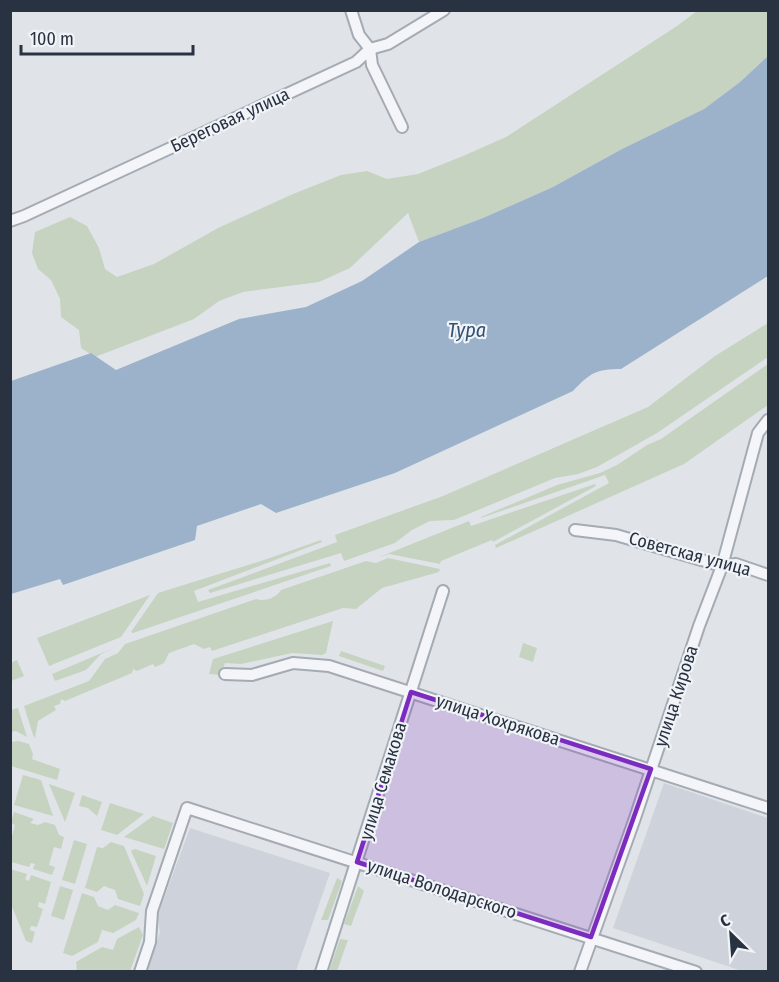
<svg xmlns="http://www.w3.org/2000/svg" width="779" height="982" font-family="'Fira Sans Condensed',sans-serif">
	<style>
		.built { fill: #ced3db }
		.green { fill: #c6d3c1 }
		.water { fill: #9bb2ca }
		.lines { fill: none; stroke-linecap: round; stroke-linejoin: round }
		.street-casing { stroke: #a5abb3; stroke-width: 14 }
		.street { stroke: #f3f5f8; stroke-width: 10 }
		.marked { fill: #7b2cbf; fill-opacity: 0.2; stroke: #7b2cbf; stroke-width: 4.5; stroke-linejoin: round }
		.labels { text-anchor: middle; stroke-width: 4.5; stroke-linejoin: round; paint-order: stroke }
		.street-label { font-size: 18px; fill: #293241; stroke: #f0f3f7 }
		.water-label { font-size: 20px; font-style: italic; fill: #325175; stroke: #f0f3f7 }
	</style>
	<rect width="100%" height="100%" fill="#e0e4e9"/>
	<g class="built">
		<path d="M 664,783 L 768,818 L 768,971 L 742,971 L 613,928 Z"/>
		<path d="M 190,828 L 330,873 L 296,971 L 147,971 L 160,932 L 157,917 Z"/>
	</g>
	<g class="green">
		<path d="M 697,11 L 768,11 L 768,56 L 740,82 L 704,109 L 622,149 L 553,187 L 483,218 L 419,242 L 408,213 L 350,268 L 319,282 L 243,292 L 219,301 L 194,319 L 95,357 L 81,348 L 79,330 L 61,317 L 60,299 L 51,280 L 38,269 L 32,253 L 35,232 L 70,217 L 87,226 L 99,248 L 105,269 L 117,277 L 154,264 L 218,228 L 293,194 L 341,175 L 367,171 L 387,179 L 418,174 L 463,156 L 506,137 L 677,26 Z"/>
		<path d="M 768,323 L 768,357 L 657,433 L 597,467 L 578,474 L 555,478 L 454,520 L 430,521 L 412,530 L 395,543 L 344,561 L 341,553 L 210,593 L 208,590 L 337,542 L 335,535 L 443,496 L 648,407 L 715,356 Z"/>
		<path d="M 768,364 L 768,405 L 684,464 L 496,548 L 495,545 L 609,483 L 605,475 L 481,518 L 481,517 L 557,485 L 600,473 L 617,465 L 647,445 L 661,439 Z"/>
		<path d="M 595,484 L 596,486 L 493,542 L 492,540 L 441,561 L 440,564 L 389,554 L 377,558 L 469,521 L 471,526 Z"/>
		<path d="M 321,540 L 322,542 L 194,591 L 198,602 L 330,563 L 331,566 L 133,633 L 131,632 L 158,593 L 261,561 Z"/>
		<path d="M 388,558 L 440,569 L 439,572 L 382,588 L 356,609 L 343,608 L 212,651 L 210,647 L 204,649 L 194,644 L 169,653 L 164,663 L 155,667 L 153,664 L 137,671 L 133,669 L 132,673 L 65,701 L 61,699 L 60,704 L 54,706 L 56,710 L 38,721 L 35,738 L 33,735 L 24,706 L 89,681 L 105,659 L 118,653 L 125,644 L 256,599 C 265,602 276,598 281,590 L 366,561 L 376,563 Z"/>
		<path d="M 150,595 L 121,637 L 49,666 L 37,638 Z"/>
		<path d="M 333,621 L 326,653 L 322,655 L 292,653 L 241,664 L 225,663 L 221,675 L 209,674 L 213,659 Z"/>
		<path d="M 523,643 L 537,648 L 533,662 L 519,657 Z"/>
		<path d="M 116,647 L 101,654 L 86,670 L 55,681 L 52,674 Z"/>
		<path d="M 341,651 L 385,666 L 383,671 L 339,656 Z"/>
		<path d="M 17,660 L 24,676 L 11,681 L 11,663 Z"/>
		<path d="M 18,708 L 27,737 L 16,731 L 11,732 L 11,710 Z"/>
		<path d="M 18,741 L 29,744 L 33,754 L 32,759 L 60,769 L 57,780 L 11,766 L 11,742 Z"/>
		<path d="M 23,775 L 41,780 L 53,816 L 14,805 Z"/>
		<path d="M 49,784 L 75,793 L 65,822 Z"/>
		<path d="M 82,795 L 102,802 L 97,816 L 88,808 L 79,806 Z"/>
		<path d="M 110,803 L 144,814 L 117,835 L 101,830 Z"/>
		<path d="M 14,812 L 34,819 L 30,823 L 38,825 L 45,822 L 55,825 L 59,835 L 64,837 L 61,849 L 54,847 L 49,865 L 55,867 L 52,875 L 33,869 L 35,864 L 31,863 L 29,867 L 11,862 L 11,840 L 15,825 L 11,823 Z"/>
		<path d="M 153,816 L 173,823 L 164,849 L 124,837 Z"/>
		<path d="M 74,840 L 87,844 L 75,884 L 62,880 Z"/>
		<path d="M 111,842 L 124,846 L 144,894 L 140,906 L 118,899 L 115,890 L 104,886 L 97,892 L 85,888 L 97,847 L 103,848 Z"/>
		<path d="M 135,849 L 156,856 L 147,886 L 131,851 Z"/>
		<path d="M 10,869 L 27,874 L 25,879 L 29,881 L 31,875 L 51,882 L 45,904 L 39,902 L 38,907 L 43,909 L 37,927 L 31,926 L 30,930 L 35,932 L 32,943 L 26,941 L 11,904 Z"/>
		<path d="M 337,878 L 342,881 L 328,920 L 321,920 Z"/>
		<path d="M 60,886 L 73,890 L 64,920 L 51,916 Z"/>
		<path d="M 358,886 L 364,891 L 351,926 L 344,924 Z"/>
		<path d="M 82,893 L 94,897 L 98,906 L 108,910 L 115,905 L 139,913 L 136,920 L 113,933 L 102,930 L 98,942 L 72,956 L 63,953 Z"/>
		<path d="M 139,927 L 143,935 L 130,971 L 77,971 L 76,962 L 102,947 L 113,950 L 117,939 Z"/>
		<path d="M 340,939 L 348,940 L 337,971 L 329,971 Z"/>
	</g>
	<path class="water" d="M 768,56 L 768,276 L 621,369 C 596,369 590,373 573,391 L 395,473 L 276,513 L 261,504 L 197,526 L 195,540 L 63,585 L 60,579 L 11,594 L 11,381 L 91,353 L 116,370 L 239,319 L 306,307 L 362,281 L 419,242 L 483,218 L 553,187 L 622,149 L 704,109 L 740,82 Z"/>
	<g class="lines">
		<defs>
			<g id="street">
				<path d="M 351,10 L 359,35 L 370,49 L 372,65 L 402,127"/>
				<path d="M 10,221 L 24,216 L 356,62 L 370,49 L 388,44 L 444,10"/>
				<path d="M 575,530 L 616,535 L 722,566 L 736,564 L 768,575"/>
				<path d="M 225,674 L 252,675 L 293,663 L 329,666 L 768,808"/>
				<path d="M 140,972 L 150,942 L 152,911 L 187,808 L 696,972"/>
				<path d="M 321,972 L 443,591"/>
				<path d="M 580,972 L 635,818 L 699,626 L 722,566 L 758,433 L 768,420"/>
			</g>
		</defs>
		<use href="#street" class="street-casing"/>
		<use href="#street" class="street"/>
	</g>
	<path class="marked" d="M 411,692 L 651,769 L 591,937 L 357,862 Z"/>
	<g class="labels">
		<g class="street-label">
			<text transform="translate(230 120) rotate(-25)" y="6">Береговая улица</text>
			<text transform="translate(690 554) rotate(15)" y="6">Советская улица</text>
			<text transform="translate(676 696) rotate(-72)" y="6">улица Кирова</text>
			<text transform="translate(498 720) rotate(18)" y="6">улица Хохрякова</text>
			<text transform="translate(383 781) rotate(-73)" y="6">улица Семакова</text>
			<text transform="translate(442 889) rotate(18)" y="6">улица Володарского</text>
		</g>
		<g class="water-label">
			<text x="467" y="337">Тура</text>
		</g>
	</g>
	<rect width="779" height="982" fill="none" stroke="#293241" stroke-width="24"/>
	<g transform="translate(731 934) rotate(335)" stroke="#f0f3f7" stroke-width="4.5" paint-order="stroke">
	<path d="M0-4.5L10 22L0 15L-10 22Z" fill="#293241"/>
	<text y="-9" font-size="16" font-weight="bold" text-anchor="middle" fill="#293241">С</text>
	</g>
	<path d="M21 45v9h172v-9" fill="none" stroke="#293241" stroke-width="3"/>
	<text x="30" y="45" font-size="18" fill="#293241" stroke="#f0f3f7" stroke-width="4.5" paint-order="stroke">100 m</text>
</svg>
